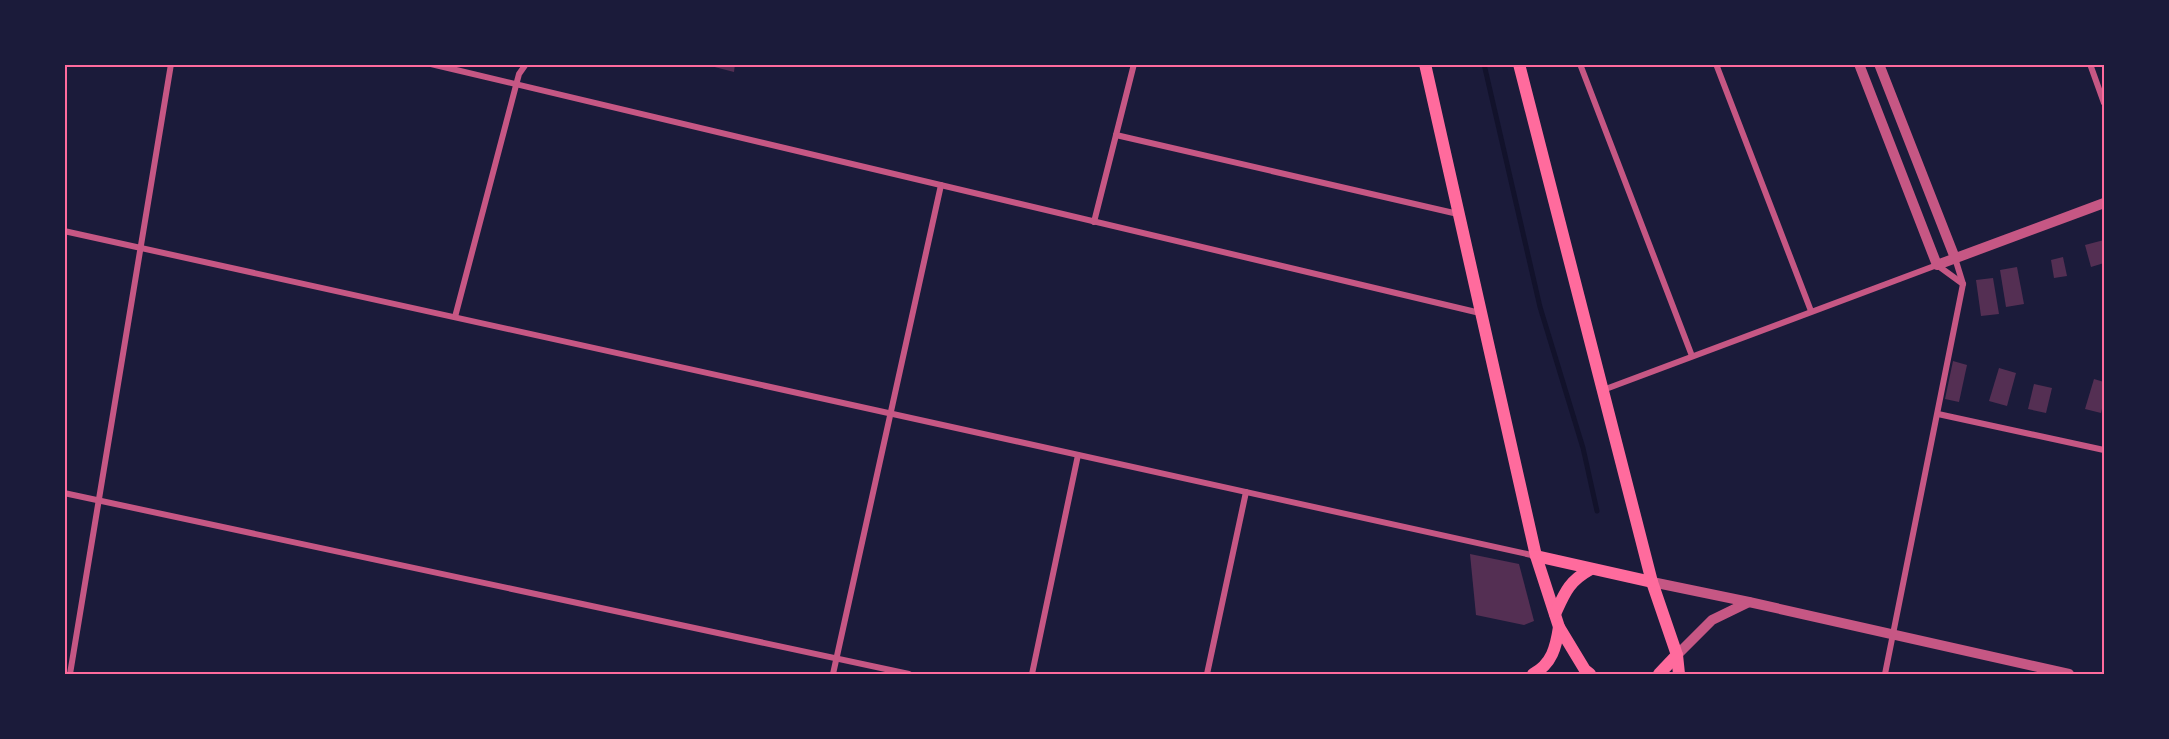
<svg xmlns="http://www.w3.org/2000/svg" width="2169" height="739" font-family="Montserrat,sans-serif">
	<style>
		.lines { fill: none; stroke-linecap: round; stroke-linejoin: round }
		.stream { stroke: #12122b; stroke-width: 5 }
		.building { fill: #542f53 }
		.minor { stroke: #c65784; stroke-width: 6 }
		.tertiary { stroke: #c65784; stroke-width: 10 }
		.secondary { stroke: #ff6b9d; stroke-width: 12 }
		.neatline { fill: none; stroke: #ff6b9d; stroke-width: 2 }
	</style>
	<rect width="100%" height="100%" fill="#1b1b3a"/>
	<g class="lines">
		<path class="stream" d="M 1484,64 L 1540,307 L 1583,448 L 1597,511"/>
	</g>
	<g class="building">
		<path d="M 703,64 L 735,64 L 734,72 Z"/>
		<path d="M 2104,240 L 2104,263 L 2091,267 L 2085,245 Z"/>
		<path d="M 2063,257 L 2067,276 L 2054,278 L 2051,260 Z"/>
		<path d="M 2017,267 L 2024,304 L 2006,307 L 2000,270 Z"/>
		<path d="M 1993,278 L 1999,314 L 1981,316 L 1976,280 Z"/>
		<path d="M 1953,361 L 1967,365 L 1959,402 L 1945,399 Z"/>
		<path d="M 1999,368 L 2016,373 L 2007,406 L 1989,401 Z"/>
		<path d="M 2094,379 L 2104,382 L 2104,400 L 2101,413 L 2085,409 Z"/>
		<path d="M 2034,384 L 2052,388 L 2046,413 L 2028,409 Z"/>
		<path d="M 1470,554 L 1519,564 L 1534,621 L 1524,625 L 1476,615 Z"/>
	</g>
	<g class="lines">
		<g class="minor">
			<path d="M 431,64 L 1480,313"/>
			<path d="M 1580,64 L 1692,356"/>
			<path d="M 1716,64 L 1811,311"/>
			<path d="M 2090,64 L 2104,103"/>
			<path d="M 1116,135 L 1458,214"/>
			<path d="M 1094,222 L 1134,64"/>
			<path d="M 64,231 L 1536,556"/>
			<path d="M 455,317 L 519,74 L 526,64"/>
			<path d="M 1603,390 L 1937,265 L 1963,284"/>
			<path d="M 1938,414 L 2104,450"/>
			<path d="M 64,493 L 909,674"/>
			<path d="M 70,674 L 171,64"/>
			<path d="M 833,674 L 941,185"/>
			<path d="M 1032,674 L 1078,455"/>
			<path d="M 1207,674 L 1246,492"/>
			<path d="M 1885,674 L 1963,284 L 1955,258"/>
		</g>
		<g class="tertiary">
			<path d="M 1859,64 L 1937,265 L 2104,203"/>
			<path d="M 1879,64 L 1955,258"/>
			<path d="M 1652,582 L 1749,602 L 2069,674"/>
			<path d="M 1677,655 L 1712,620 L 1749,602"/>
		</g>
		<g class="secondary">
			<path d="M 1425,64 L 1536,556 L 1559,627 L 1585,670 L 1590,674"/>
			<path d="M 1519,64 L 1652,582 L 1677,655 L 1679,674"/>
			<path d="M 1536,556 L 1652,582"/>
			<path d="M 1555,614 C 1565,592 1569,581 1591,569"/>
			<path d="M 1533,674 C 1552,664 1556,647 1559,627"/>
			<path d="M 1659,674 L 1677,655"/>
		</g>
	</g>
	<rect width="2169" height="739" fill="none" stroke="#1b1b3a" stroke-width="132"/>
	<rect x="66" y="66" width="2037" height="607" class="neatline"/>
</svg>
